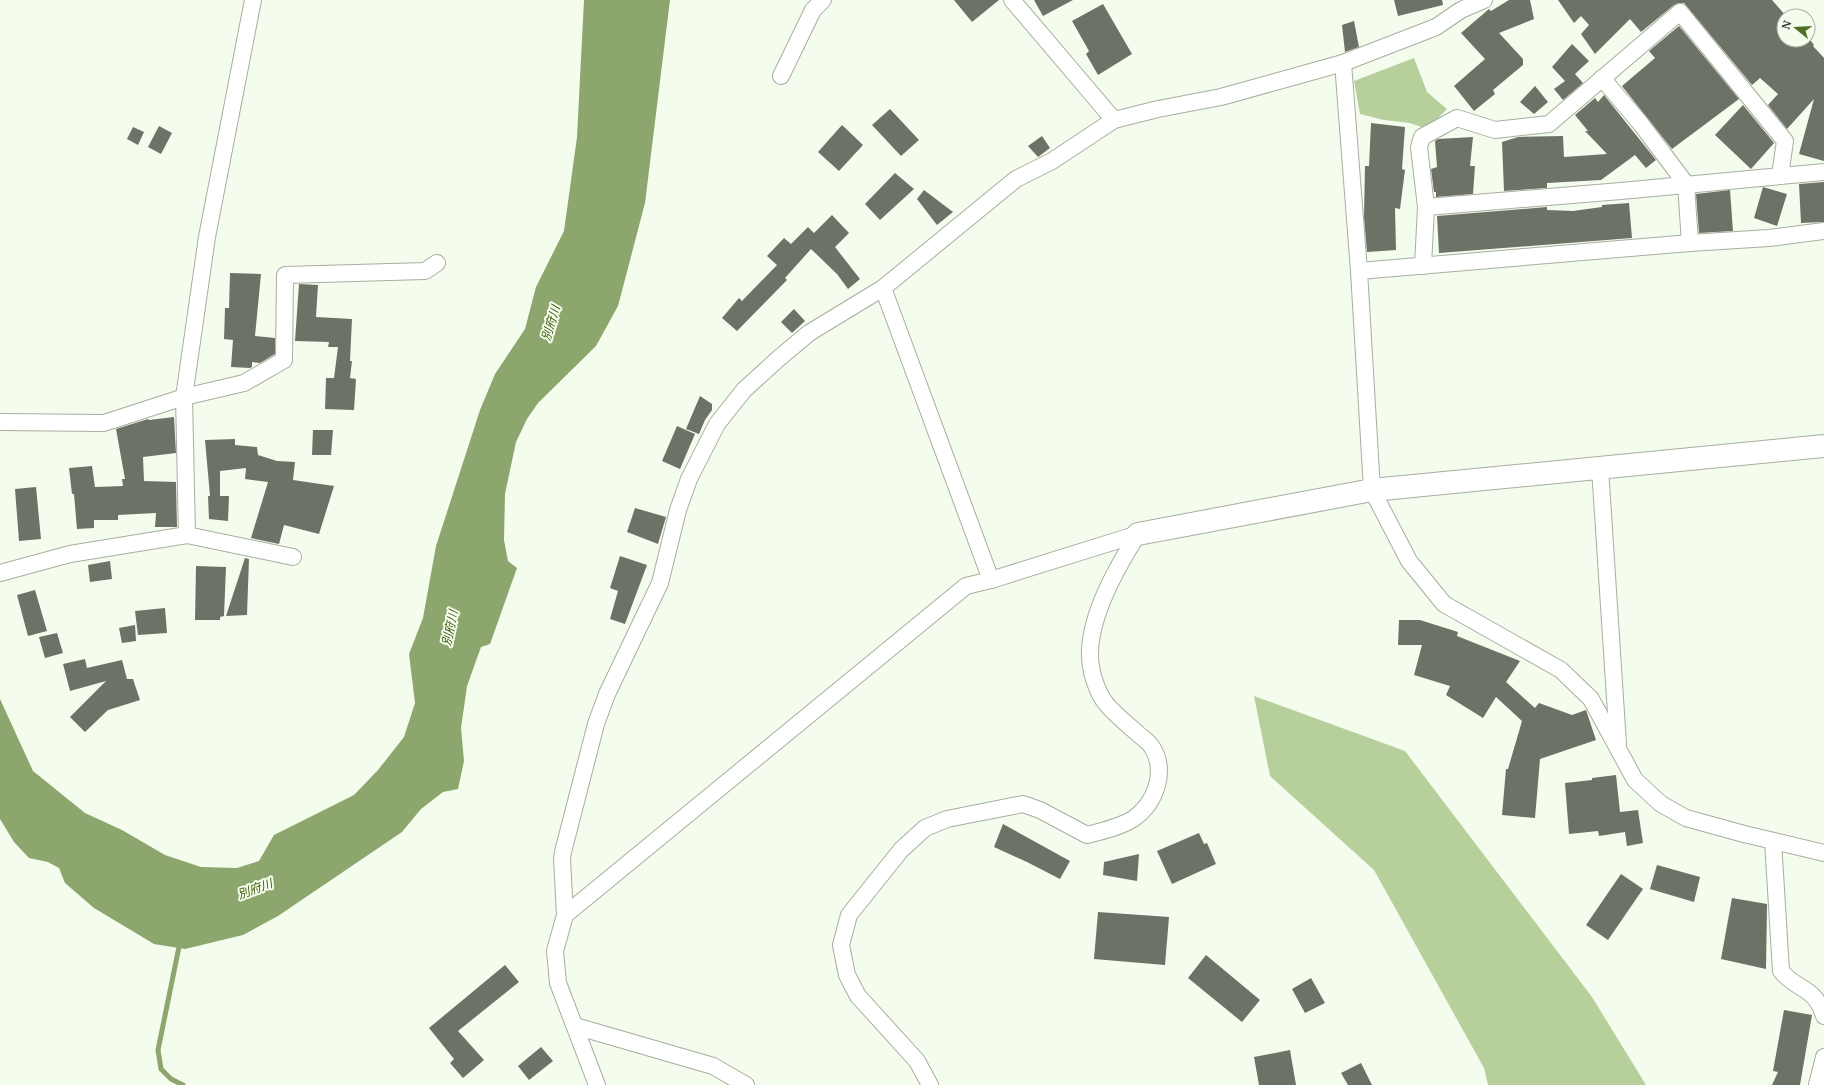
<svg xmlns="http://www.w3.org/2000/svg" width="1824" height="1085" font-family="'Noto Serif','Noto Sans JP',serif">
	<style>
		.green { fill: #b6cf9b }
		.water { fill: #8ca66e }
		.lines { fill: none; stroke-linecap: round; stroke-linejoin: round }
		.stream { stroke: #8ca66e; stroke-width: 5 }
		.building { fill: #6c7265 }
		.street-casing { stroke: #a7aea0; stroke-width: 18 }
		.secondary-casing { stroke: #a7aea0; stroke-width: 24 }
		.street { stroke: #fff; stroke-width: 16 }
		.secondary { stroke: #fff; stroke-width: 22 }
		.labels { text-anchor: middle; stroke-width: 4; stroke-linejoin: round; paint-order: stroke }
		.water-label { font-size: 12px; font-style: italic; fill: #3c5b02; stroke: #f4fced }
	</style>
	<rect width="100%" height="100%" fill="#f4fced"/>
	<g class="green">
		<path d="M 1414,58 L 1427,92 L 1447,109 L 1438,118 L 1439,127 L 1424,128 L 1410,123 L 1384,120 L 1360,114 L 1354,81 Z"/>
		<path d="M 1254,696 L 1405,751 L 1592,997 L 1646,1085 L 1488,1085 L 1484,1068 L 1374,870 L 1270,776 Z"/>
	</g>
	<path class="water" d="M 584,0 L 670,0 L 645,203 L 618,306 L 596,346 L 538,403 L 527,419 L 516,442 L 505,494 L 504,540 L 508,561 L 517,568 L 490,644 L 481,647 L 467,686 L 461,728 L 464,761 L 458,789 L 443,792 L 421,809 L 402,832 L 278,916 L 243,935 L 185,949 L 154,944 L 94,908 L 65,883 L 59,868 L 48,862 L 29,858 L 14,842 L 0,819 L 0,699 L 33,771 L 85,813 L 122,830 L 165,855 L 201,867 L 237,868 L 259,861 L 274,835 L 354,795 L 378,770 L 404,737 L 415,703 L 409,654 L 423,618 L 436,546 L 480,410 L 495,374 L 525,329 L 536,287 L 564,231 L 577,137 Z"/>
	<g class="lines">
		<path class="stream" d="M 180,942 L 158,1050 L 161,1069 L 171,1079 L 183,1085"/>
	</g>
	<g class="building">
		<path d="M 954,0 L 999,0 L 972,22 Z"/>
		<path d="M 1034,0 L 1073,0 L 1043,16 Z"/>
		<path d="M 1394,0 L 1442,0 L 1443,5 L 1398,16 Z"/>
		<path d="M 1509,0 L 1530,0 L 1534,19 L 1499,33 L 1523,59 L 1523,65 L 1493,90 L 1495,94 L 1474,111 L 1454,86 L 1485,59 L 1461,33 L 1489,9 L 1491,11 Z"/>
		<path d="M 1558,0 L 1772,0 L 1786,16 L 1784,16 L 1784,40 L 1808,40 L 1808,37 L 1814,45 L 1813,46 L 1824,58 L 1824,161 L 1799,154 L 1814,99 L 1787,129 L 1768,105 L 1778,94 L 1760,78 L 1752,85 L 1684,3 L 1679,3 L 1674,5 L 1641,32 L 1630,19 L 1595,54 L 1581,34 L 1589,25 L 1581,16 L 1574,23 Z"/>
		<path d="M 1103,4 L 1132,54 L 1098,75 L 1086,54 L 1089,51 L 1072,21 Z"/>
		<path d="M 1354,21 L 1359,47 L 1345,52 L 1342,25 Z"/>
		<path d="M 1679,26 L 1739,99 L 1672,149 L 1622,86 L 1655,58 L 1649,51 Z"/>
		<path d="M 1572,44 L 1589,61 L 1575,74 L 1583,83 L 1563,100 L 1554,89 L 1565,81 L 1552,67 Z"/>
		<path d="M 1535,86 L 1548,102 L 1534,114 L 1520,102 Z"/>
		<path d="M 1604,95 L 1656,160 L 1646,168 L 1635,155 L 1601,180 L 1547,183 L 1547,188 L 1504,191 L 1502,142 L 1518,137 L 1563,136 L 1564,157 L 1607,154 L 1585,131 L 1588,131 L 1575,115 L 1595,98 L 1598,102 Z"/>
		<path d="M 1743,105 L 1774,143 L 1751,169 L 1715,135 Z"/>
		<path d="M 890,109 L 919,140 L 901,156 L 872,125 Z"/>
		<path d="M 1371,123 L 1405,127 L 1402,169 L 1405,170 L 1400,209 L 1395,208 L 1396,250 L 1367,252 L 1364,217 L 1365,166 L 1369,166 Z"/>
		<path d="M 842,125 L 863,145 L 839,171 L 818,152 Z"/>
		<path d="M 159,126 L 172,133 L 161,154 L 148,147 Z"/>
		<path d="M 133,127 L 144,132 L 138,145 L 127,139 Z"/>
		<path d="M 1042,136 L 1050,148 L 1038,157 L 1028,146 Z"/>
		<path d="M 1473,137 L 1470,166 L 1475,166 L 1473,194 L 1436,197 L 1436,192 L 1434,192 L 1431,169 L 1437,167 L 1435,141 L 1438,139 Z"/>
		<path d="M 895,173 L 914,189 L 880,220 L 865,204 Z"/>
		<path d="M 1824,182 L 1824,222 L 1801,223 L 1799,184 Z"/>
		<path d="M 1763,187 L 1787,194 L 1777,226 L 1754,218 Z"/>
		<path d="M 924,190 L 953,212 L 937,225 L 917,199 Z"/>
		<path d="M 1730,190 L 1733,231 L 1699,233 L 1696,194 Z"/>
		<path d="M 1629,203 L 1632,238 L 1439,253 L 1437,216 L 1547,207 L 1547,210 L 1573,211 L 1602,207 L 1602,205 Z"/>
		<path d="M 832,215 L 849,233 L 835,247 L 860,279 L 848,289 L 837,274 L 811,249 L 785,278 L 787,280 L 737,331 L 722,318 L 739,298 L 742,301 L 777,265 L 767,256 L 784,238 L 791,244 L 808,227 L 814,233 Z"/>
		<path d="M 230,273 L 261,274 L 255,336 L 275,338 L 275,354 L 260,363 L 252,362 L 252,367 L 250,368 L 231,367 L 233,340 L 224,339 L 225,308 L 229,308 Z"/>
		<path d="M 299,284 L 318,285 L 316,317 L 352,319 L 350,361 L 352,361 L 350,378 L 356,379 L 354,410 L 325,409 L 326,378 L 334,378 L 338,347 L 328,347 L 329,342 L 295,341 Z"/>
		<path d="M 794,309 L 805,321 L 792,333 L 781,322 Z"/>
		<path d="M 700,396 L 712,404 L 712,410 L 705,420 L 699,434 L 686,429 Z"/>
		<path d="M 174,417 L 176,453 L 143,457 L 144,481 L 176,482 L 177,527 L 155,527 L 156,513 L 118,515 L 118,520 L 94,520 L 94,528 L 77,529 L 74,494 L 72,494 L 69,468 L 92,466 L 95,487 L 123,486 L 122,479 L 125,479 L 116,429 L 148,419 L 149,420 Z"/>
		<path d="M 677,426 L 695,434 L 680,469 L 662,461 Z"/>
		<path d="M 313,430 L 333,430 L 331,455 L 312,455 Z"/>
		<path d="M 235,439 L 235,445 L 257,447 L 258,455 L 277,461 L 295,462 L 293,480 L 334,486 L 319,534 L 284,525 L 279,544 L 251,538 L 268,482 L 245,479 L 246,468 L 220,471 L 220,496 L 229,496 L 228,521 L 209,519 L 208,496 L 210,496 L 205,440 Z"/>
		<path d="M 36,487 L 41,539 L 19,541 L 15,489 Z"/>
		<path d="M 635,508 L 666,517 L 658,544 L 627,532 Z"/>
		<path d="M 620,556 L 647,565 L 625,624 L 610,619 L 618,591 L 610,588 Z"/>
		<path d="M 245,558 L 249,559 L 247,615 L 226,616 Z"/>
		<path d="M 110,561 L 112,579 L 90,582 L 88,565 Z"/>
		<path d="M 196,566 L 226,567 L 224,616 L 220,617 L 220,620 L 195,620 Z"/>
		<path d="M 35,590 L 47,631 L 28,636 L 17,595 Z"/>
		<path d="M 165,608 L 167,633 L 138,635 L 135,611 Z"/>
		<path d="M 1399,620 L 1420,620 L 1458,632 L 1457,636 L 1520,661 L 1506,682 L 1535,708 L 1539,703 L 1572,715 L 1586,710 L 1596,740 L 1540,759 L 1535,818 L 1502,815 L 1506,769 L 1508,769 L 1522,721 L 1496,697 L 1483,718 L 1446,695 L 1450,686 L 1414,675 L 1422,645 L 1398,645 Z"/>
		<path d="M 135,625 L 136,641 L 122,643 L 119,628 Z"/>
		<path d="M 57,633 L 63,653 L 45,658 L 39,637 Z"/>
		<path d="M 85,659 L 87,668 L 122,660 L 127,679 L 133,679 L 140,700 L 108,710 L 85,732 L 70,717 L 106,681 L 70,691 L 63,664 Z"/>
		<path d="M 1616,775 L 1620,812 L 1638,810 L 1643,843 L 1627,846 L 1625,832 L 1599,836 L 1598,831 L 1569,834 L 1565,783 L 1592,780 L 1592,778 Z"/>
		<path d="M 1003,824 L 1070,861 L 1060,879 L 1027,862 L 994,847 Z"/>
		<path d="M 1199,833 L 1204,844 L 1207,843 L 1216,864 L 1172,884 L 1157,851 Z"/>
		<path d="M 1139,854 L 1137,881 L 1103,875 L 1104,862 Z"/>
		<path d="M 1657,865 L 1700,877 L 1694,902 L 1650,889 Z"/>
		<path d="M 1621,874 L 1643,889 L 1608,940 L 1586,925 Z"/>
		<path d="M 1732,898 L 1767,904 L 1766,969 L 1721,959 Z"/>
		<path d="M 1098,912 L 1169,917 L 1165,965 L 1094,959 Z"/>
		<path d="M 1206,955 L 1260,1000 L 1242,1022 L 1188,978 Z"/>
		<path d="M 505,965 L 519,982 L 458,1031 L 484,1060 L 463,1078 L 450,1063 L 454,1059 L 429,1028 Z"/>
		<path d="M 1311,978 L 1325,1003 L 1305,1013 L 1292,989 Z"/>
		<path d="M 1784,1010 L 1812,1015 L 1800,1085 L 1772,1085 L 1778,1072 L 1773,1071 Z"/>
		<path d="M 541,1047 L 553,1061 L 529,1080 L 518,1066 Z"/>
		<path d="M 1290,1050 L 1296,1085 L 1259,1085 L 1254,1057 Z"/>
		<path d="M 1361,1063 L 1372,1085 L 1348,1085 L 1341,1073 Z"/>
	</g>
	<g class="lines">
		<defs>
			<g id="street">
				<path d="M 1012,0 L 1114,120"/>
				<path d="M 1343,63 L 1359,271 L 1372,490 L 1409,561 L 1444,604 L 1561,670 L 1591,699 L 1635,780 L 1661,804 L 1686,818 L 1744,834 L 1824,853"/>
				<path d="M 781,76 L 813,10 L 823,0"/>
				<path d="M 1602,78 L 1641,124 L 1686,184 L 1690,243"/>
				<path d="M 1426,207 L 1621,191 L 1824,172"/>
				<path d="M 1423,266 L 1426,207 L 1419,147 L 1422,137 L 1457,118 L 1495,130 L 1549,124 L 1680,12 L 1785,141 L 1780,176"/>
				<path d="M 1359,271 L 1690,243 L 1769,238 L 1824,231"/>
				<path d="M 883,288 L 991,580"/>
				<path d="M 0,422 L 104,423 L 184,397 L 244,383 L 284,360 L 285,275 L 425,271 L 437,263"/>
				<path d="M 1600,468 L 1618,744"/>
				<path d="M 187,535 L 293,557"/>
				<path d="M 0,573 L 70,554 L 187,535 L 184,397 L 207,237 L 253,0"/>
				<path d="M 1773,841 L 1781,971 C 1797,991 1815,986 1824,1016"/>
				<path d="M 565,915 L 966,586 L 991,580 L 1138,534"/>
				<path d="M 575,1026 L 713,1066 L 746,1085"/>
				<path d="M 597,1085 L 558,983 L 555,951 L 565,915 L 562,859 L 563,852 L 596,724 L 607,694 L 660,583 L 678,510 L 689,479 L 717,424 L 744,390 L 778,359 L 809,333 L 883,288 L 1016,179 L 1052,161 L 1114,120 L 1158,109 L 1221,97 L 1343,63 L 1436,27 L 1461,10 L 1484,0"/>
				<path d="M 930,1085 L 917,1061 L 858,996 L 847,975 L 841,945 L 849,915 L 901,850 L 925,828 L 947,819 L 1023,804 L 1040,810 L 1087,835 C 1103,831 1120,827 1133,819 C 1156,803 1167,771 1152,747 C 1148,741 1141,737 1136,732 C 1126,723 1109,710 1102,698 C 1098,691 1094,680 1092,672 C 1081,629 1115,570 1138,534"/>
				<path d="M 1817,1085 L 1824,1057"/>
			</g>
			<path id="secondary" d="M 1138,534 L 1372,490 L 1824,446"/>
		</defs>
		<use href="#street" class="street-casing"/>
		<use href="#secondary" class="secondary-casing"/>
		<use href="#street" class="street"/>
		<use href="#secondary" class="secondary"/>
	</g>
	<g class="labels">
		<g class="water-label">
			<text transform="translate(551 323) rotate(-73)" y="4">別府川</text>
			<text transform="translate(450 628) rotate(-78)" y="4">別府川</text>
			<text transform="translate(255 889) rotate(-20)" y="4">別府川</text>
		</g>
	</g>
	<g transform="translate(1796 28) rotate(288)"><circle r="19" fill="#f4fced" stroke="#a9afa3"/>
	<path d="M0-3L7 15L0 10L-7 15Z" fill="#4f6e24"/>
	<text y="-6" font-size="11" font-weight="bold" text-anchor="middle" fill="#383b35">N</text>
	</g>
</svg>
